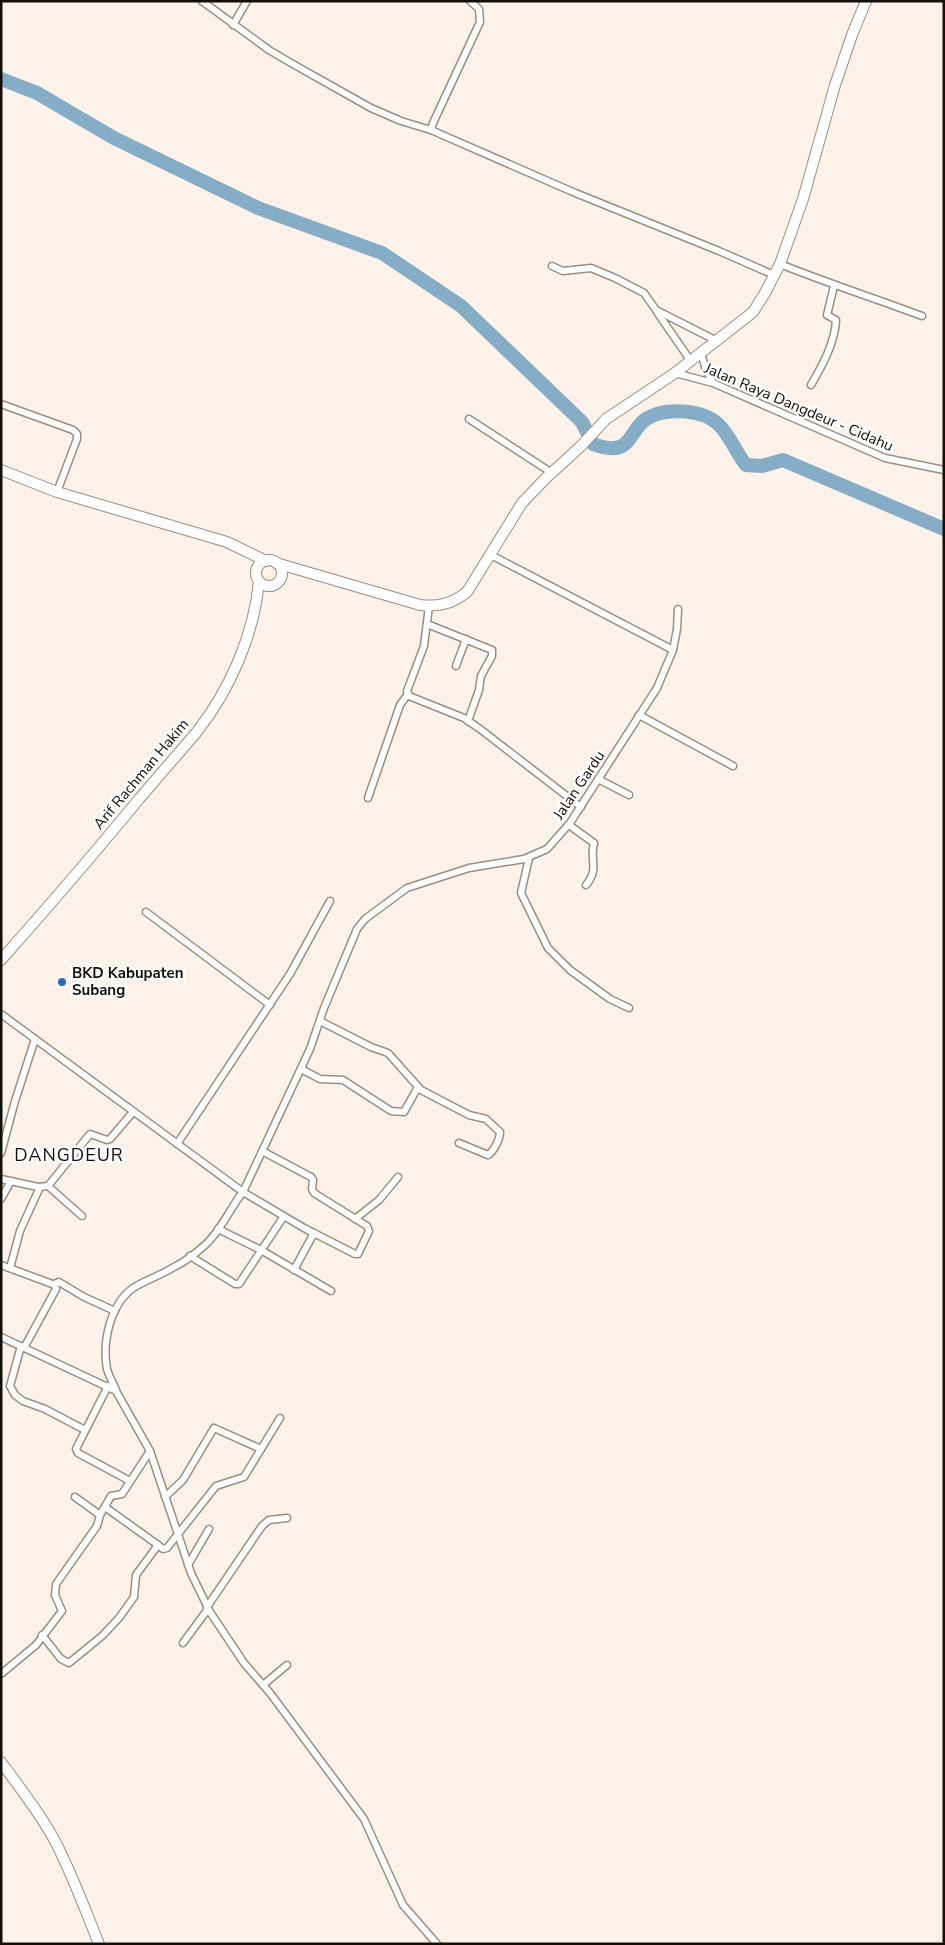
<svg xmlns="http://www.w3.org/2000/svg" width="945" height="1945" font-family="'Nunito Sans',sans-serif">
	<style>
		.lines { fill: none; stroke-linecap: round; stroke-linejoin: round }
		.river { stroke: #86adc6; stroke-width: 14 }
		.street-casing { stroke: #9d8d80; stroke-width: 9 }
		.primary-casing { stroke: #9d8d80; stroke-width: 12 }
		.street { stroke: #fff; stroke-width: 6 }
		.primary { stroke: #fff; stroke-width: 10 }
		.poi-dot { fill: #206ebd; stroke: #fff; stroke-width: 2 }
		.labels { text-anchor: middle; stroke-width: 5; stroke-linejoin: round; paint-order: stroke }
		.street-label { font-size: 15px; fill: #140e09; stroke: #fff }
		.poi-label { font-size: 15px; font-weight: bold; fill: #140e09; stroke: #fff; text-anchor: start }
		.quarter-label { font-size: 18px; letter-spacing: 1px; fill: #140e09; stroke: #fff }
	</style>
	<rect width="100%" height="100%" fill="#fdf2e9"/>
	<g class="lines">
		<path class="river" d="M 1,79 L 37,93 L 114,138 L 258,208 L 382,253 L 461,306 L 582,422 L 593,444 C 601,447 611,450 620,447 C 631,443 635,426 646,419 C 664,407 702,409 718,424 C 730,435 736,453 746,465 L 762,466 L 783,460 L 944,529"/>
		<defs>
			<g id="street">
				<path d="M 202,1 L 269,50 L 291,63 L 371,108 L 401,121 L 431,130"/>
				<path d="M 470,1 L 479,9 L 480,22 L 433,123 L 431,130 L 573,192 L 719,251 L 774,275"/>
				<path d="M 233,25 L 247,1"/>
				<path d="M 780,264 C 827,283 874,298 922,316"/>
				<path d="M 552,266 L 563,271 L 591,268 L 615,278 L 644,293 L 656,310 L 717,341"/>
				<path d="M 657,312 L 690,360"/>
				<path d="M 701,353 L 706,370 L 713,383"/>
				<path d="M 675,373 L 713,383 L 885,458 L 944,470"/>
				<path d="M 811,385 C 822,366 835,343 836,320 L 827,315 L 834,286"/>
				<path d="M 1,404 L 73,430 L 77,434 L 77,439 L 57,492"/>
				<path d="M 469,419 L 552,473"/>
				<path d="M 489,554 L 673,650"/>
				<path d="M 429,606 L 424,646 L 407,691 L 409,696 L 464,718 L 480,729 L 581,807"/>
				<path d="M 427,624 L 492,650 L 492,656 L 481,676 L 479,690 L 468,721"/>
				<path d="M 456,666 L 466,639"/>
				<path d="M 639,715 L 733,766"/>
				<path d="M 598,779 L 629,795"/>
				<path d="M 368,798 L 400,705 L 408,694"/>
				<path d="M 569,825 L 594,843 C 589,860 600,868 586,885"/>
				<path d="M 529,858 L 521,893 L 548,948 L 570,970 L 610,999 L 629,1008"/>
				<path d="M 146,912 L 270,1005"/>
				<path d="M 1,1014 L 243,1192 C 230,1208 221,1231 205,1245 C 196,1253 185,1262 174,1267 C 161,1275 146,1280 133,1288 C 110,1305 102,1342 107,1369 C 109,1376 113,1383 116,1390"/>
				<path d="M 320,1021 L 371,1047 L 388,1053 L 421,1090 L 469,1115 L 486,1119 L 500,1132 C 500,1139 494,1151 488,1155 L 459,1143"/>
				<path d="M 301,1069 L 320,1079 L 343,1080 L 391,1111 L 404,1112 L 418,1087"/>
				<path d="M 177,1144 L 290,974 L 330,901"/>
				<path d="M 262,1151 L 311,1177 L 313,1180 L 312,1189 L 314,1193 L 367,1226 L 369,1231 L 358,1254 L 355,1254 L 304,1228 L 243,1192 L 310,1049 L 324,1008 L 357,929 L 365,919 L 407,888 L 469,868 L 524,859 L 547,849 L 570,823 L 657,688 L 673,650 L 677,629 L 678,609"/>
				<path d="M 1,1153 L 15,1101 L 35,1039"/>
				<path d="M 1,1179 L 38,1187 L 48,1186 L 90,1134 L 107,1140 L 110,1139 L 133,1112"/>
				<path d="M 48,1186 L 82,1216"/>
				<path d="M 1,1199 L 11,1181"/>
				<path d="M 355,1219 L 379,1200 L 398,1177"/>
				<path d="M 218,1229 L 261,1250 L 331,1291"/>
				<path d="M 190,1256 L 235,1284 L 239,1284 L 284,1216"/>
				<path d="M 1,1265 L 55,1285 L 56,1289 L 24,1348"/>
				<path d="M 10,1268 L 20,1231 L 40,1187"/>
				<path d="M 294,1270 L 314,1233"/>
				<path d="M 54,1284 L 59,1282 L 84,1297 L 115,1311"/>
				<path d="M 1,1337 L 116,1391 L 150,1451 L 191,1573 L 210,1612 L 244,1663 L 270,1693 L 364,1819 L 403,1905 L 437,1944"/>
				<path d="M 21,1346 L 10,1386 L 15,1395 L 23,1401 L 45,1409 L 85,1430"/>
				<path d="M 108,1386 L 76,1449 L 78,1453 L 130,1481"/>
				<path d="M 75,1497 L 100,1515"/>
				<path d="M 165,1497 L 183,1480 L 214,1428 L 261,1449"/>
				<path d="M 105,1507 L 158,1545 L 163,1549 L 167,1548 L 216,1486 L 244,1477 L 280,1418"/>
				<path d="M 188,1565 L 209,1529"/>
				<path d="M 207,1607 L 262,1526 L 269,1520 L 287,1518"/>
				<path d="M 42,1635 L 61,1659 L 69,1663 L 102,1636 L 119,1618 L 134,1597 L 136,1575 L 158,1545"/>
				<path d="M 183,1643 L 208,1609"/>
				<path d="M 1,1674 L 36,1645 L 62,1611 L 55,1595 L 56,1584 L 97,1526 L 100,1515 L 111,1496 L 122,1494 L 150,1451"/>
				<path d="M 263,1685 L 287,1665"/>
			</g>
			<g id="primary">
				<path d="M 1,470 L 57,492 L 227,542 L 266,561"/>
				<circle cx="269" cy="573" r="13"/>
				<path d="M 276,563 L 420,605 C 438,607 452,604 467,592 L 522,503 L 546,478 L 581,446 L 606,419 L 675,373 L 753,312 L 765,293 L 780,264 L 803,199 L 835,85 L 852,35 L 866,1"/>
				<path d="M 1,960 C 48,907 94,854 139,799 C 158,777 177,755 196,733 C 230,690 254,635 259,581"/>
				<path d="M 1,1762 C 20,1788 40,1813 55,1841 C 72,1874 85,1909 99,1944"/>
			</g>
		</defs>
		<use href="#street" class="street-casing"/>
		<use href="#primary" class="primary-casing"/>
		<use href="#street" class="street"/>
		<use href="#primary" class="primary"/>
	</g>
	<circle class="poi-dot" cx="62" cy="982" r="5"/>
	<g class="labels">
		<g class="street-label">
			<text transform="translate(799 407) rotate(23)" y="5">Jalan Raya Dangdeur - Cidahu</text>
			<text transform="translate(141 774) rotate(-50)" y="5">Arif Rachman Hakim</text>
			<text transform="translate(579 785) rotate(-56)" y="5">Jalan Gardu</text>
		</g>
		<g class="poi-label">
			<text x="72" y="978">BKD Kabupaten<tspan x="72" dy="17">Subang</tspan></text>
		</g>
		<g class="quarter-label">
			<text x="69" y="1161">DANGDEUR</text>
		</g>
	</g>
	<rect width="945" height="1945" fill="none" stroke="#140e09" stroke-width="5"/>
</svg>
